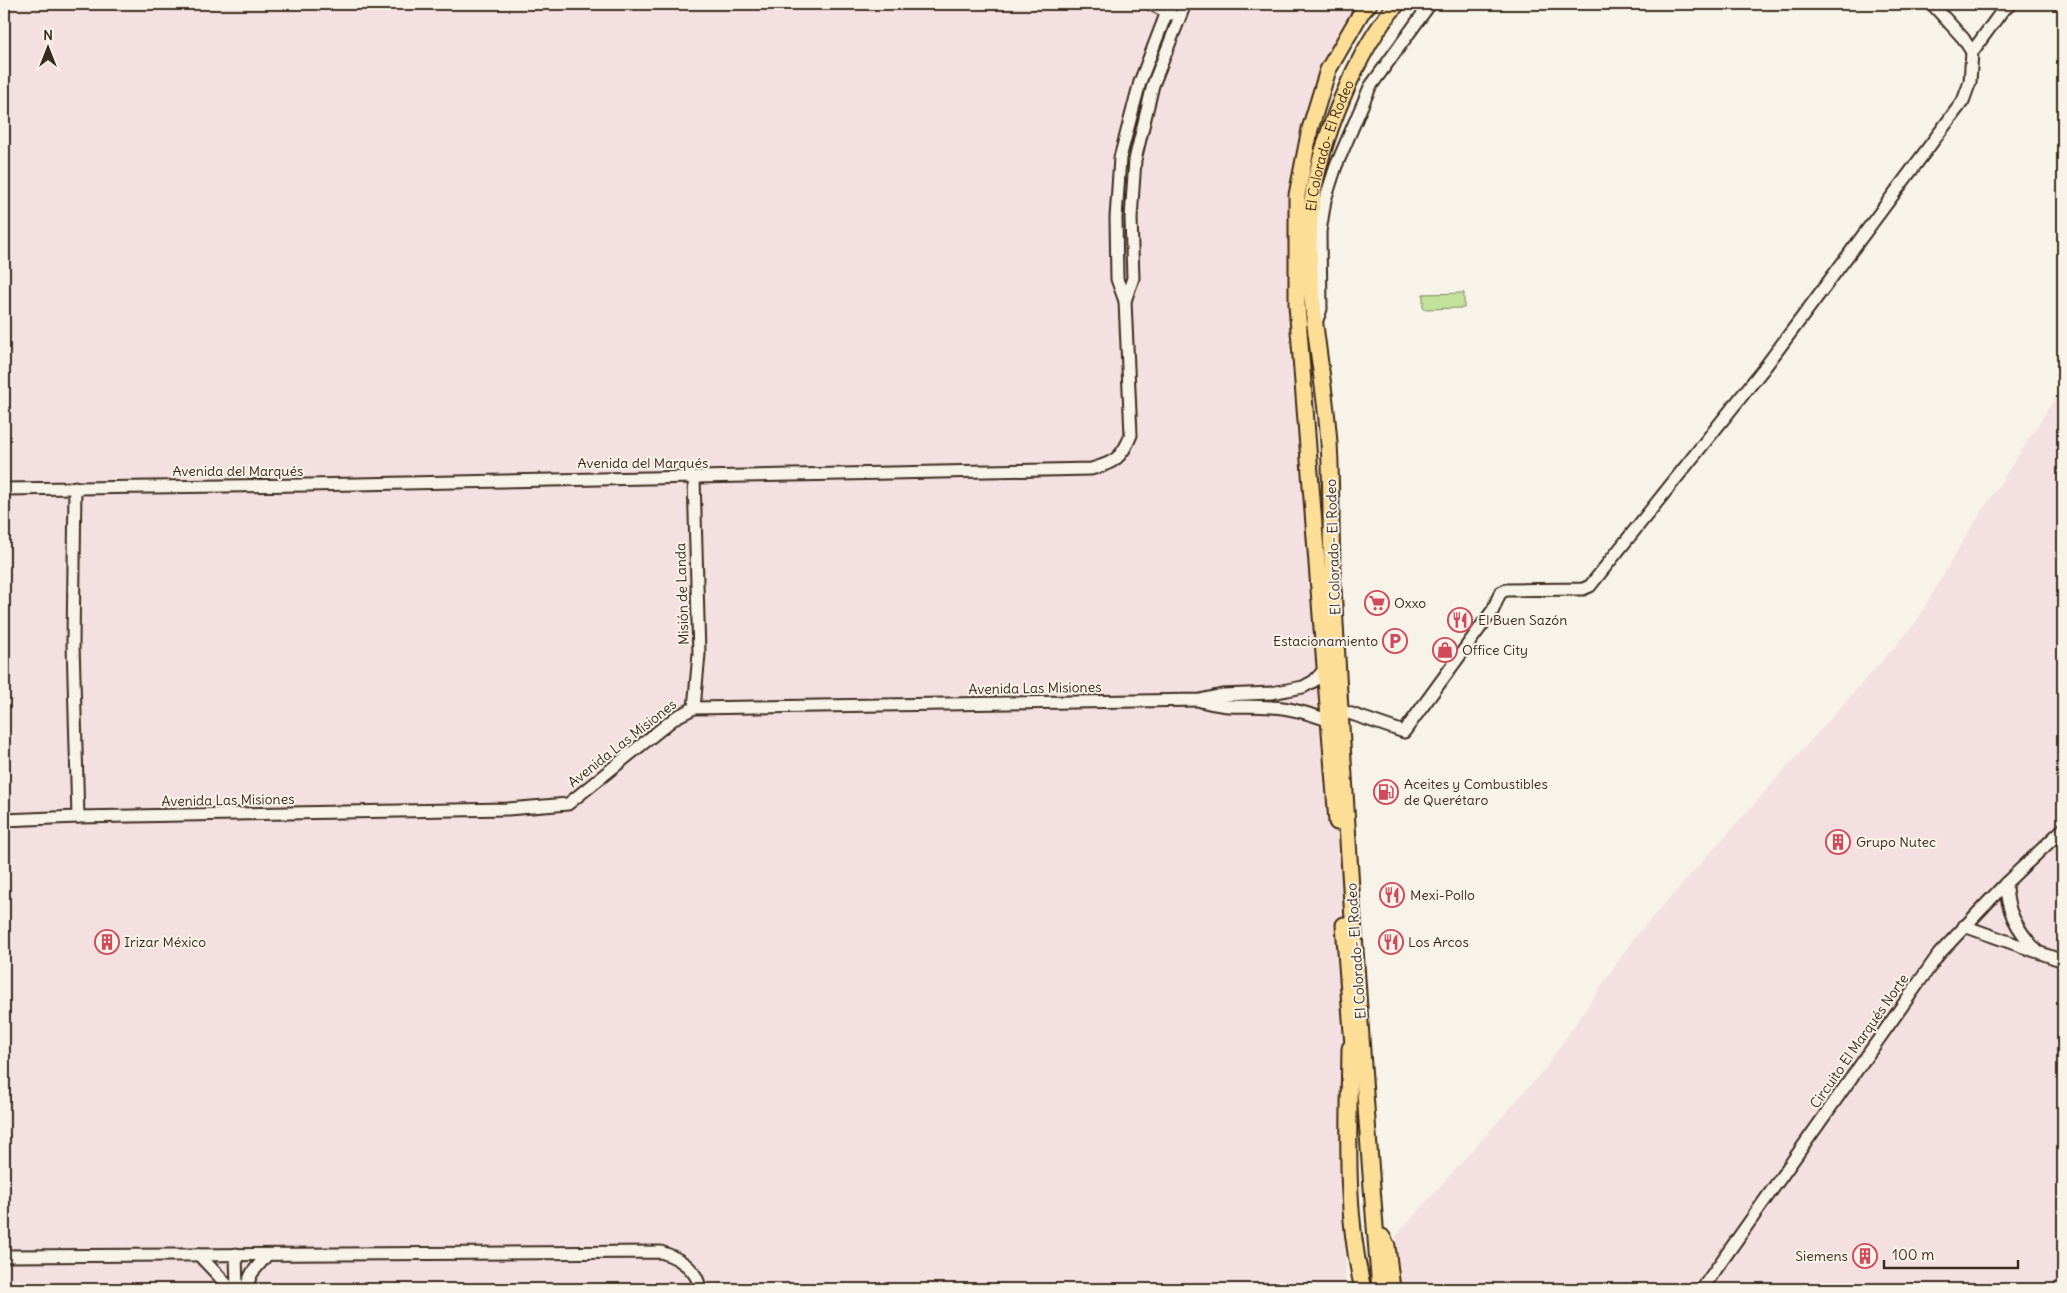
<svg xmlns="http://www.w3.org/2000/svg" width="2067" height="1293" font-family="Delius,sans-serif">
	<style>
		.built { fill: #f4e0e0 }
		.green { fill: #c2e29b; stroke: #7e865c }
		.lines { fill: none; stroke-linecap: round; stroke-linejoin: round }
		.minor-casing { stroke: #3b2a1e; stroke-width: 15 }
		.major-casing { stroke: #3b2a1e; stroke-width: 19 }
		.minor { stroke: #f7f3e8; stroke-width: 11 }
		.major { stroke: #fdde96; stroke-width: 15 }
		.labels { text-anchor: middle; stroke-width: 4; stroke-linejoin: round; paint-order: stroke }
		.street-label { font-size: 14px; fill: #3b2a1e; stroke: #f7f3e8 }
		.poi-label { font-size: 14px; fill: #3b2a1e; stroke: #f7f3e8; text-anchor: start }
	</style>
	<rect width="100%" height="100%" fill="#f7f3e8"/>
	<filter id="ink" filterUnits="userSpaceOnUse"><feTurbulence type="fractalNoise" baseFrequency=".02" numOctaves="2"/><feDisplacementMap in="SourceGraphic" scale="10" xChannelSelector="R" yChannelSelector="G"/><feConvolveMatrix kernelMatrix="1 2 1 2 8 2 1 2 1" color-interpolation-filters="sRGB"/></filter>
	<g filter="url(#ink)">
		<g class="built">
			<path d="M 4,4 L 1369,4 L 1328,70 L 1297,195 L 1351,1024 L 1345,1289 L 4,1289 Z"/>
			<path d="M 2063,386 L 2063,1289 L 1400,1289 L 1396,1236 L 1544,1070 L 1635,937 L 1915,624 L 1966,536 Z"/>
		</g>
		<path class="green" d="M 1464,293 L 1464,308 L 1423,309 L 1423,294 Z"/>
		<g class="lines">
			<defs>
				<g id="minor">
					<path d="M 1151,4 L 1171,14"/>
					<path d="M 1932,4 L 1963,38 L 1972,52"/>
					<path d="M 1125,301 L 1133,278 L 1131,218 L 1135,160 L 1153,85 L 1185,4"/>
					<path d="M 1316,323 L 1321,309 L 1320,232 L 1325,200 L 1336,166 L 1370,87 L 1430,4"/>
					<path d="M 75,487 L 73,644 L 78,817"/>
					<path d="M 4,489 L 308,485 L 1091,469 C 1114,463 1122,458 1131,435 L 1125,301 L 1117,279 L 1116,218 L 1120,158 L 1140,82 L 1170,4"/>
					<path d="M 1201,701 C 1228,709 1245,705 1272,707 C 1292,708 1311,714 1330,721"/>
					<path d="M 694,708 L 699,654 L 694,478"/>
					<path d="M 1340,710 L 1404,732 L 1493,610 L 1500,593 L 1506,590 L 1583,589 L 1590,586 L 1765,367 L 1963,101 L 1970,82 L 1972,52 L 2002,11 L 2011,4"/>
					<path d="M 4,820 L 78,817 L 508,809 L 568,804 L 676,717 L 694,708 L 1200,700 L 1222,695 L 1271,693 L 1303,687 L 1314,681 L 1326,668"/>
					<path d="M 2006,883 C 2006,911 2017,929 2036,950"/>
					<path d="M 1964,926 L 2063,961"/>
					<path d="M 236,1254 L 237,1289"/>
					<path d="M 199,1255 L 231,1289"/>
					<path d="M 4,1256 L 661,1252 C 679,1258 697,1268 700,1289"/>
					<path d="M 245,1289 L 252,1273 L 267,1255"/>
					<path d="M 1702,1289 L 1939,954 L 2006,883 L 2063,829"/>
				</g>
				<g id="major">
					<path d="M 1337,822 L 1297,305 L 1297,195 L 1310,129 L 1328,70 L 1361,13 L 1369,4"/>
					<path d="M 1344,925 L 1354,1059"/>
					<path d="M 1350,1048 C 1349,1128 1344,1211 1363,1289"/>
					<path d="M 1382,1237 L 1387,1246 L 1392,1289"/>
					<path id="s1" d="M 1380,1289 C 1361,1056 1346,821 1333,587 C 1330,539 1332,491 1329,443 C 1324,365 1301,278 1312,201 C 1320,141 1357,50 1397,4"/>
				</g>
			</defs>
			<use href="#minor" class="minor-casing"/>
			<use href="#major" class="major-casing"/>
			<use href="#minor" class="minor"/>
			<use href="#major" class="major"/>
		</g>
	</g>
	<defs>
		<symbol id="supermarket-ring" viewBox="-11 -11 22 22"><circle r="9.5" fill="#f7f3e8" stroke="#d1495b" stroke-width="1.5"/><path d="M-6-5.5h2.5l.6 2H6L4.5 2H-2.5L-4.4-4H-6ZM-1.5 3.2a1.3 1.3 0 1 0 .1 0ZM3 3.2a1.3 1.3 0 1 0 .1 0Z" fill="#d1495b"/></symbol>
		<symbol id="restaurant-ring" viewBox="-11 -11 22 22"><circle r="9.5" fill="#f7f3e8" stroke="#d1495b" stroke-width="1.5"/><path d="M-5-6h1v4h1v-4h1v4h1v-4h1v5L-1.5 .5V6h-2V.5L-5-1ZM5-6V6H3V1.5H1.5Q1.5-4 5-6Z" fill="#d1495b"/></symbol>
		<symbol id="parking-ring" viewBox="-11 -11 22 22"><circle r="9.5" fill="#f7f3e8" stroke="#d1495b" stroke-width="1.5"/><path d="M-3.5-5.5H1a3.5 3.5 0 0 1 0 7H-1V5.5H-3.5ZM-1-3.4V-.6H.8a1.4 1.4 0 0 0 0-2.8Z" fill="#d1495b"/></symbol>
		<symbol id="shop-ring" viewBox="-11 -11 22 22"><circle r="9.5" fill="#f7f3e8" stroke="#d1495b" stroke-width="1.5"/><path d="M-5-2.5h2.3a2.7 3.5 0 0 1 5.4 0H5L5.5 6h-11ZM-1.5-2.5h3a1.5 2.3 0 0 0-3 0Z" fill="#d1495b"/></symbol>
		<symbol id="fuel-ring" viewBox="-11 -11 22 22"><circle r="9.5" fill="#f7f3e8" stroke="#d1495b" stroke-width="1.5"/><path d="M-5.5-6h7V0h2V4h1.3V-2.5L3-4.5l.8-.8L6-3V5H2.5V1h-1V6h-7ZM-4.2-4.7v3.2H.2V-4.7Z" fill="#d1495b"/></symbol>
		<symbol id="building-ring" viewBox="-11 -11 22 22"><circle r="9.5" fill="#f7f3e8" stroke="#d1495b" stroke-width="1.5"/><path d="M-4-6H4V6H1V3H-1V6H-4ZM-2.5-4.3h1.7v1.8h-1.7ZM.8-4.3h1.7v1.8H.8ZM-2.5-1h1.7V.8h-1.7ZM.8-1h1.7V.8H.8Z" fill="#d1495b"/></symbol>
	</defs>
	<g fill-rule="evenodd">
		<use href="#supermarket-ring" x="1363" y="589" width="28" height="28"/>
		<use href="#restaurant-ring" x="1446" y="606" width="28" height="28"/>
		<use href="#parking-ring" x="1381" y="627" width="28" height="28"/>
		<use href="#shop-ring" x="1431" y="636" width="28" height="28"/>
		<use href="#fuel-ring" x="1372" y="778" width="28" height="28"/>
		<use href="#building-ring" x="1824" y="828" width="28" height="28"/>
		<use href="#restaurant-ring" x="1378" y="881" width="28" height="28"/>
		<use href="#building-ring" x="93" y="928" width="28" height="28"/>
		<use href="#restaurant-ring" x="1377" y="928" width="28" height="28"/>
		<use href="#building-ring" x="1851" y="1242" width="28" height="28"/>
	</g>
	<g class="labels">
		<g class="street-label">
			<text dy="5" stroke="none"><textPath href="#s1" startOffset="1149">El Colorado- El Rodeo</textPath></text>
			<text x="643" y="468">Avenida del Marqués</text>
			<text x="238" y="476">Avenida del Marqués</text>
			<text transform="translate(1333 547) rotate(-92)" y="5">El Colorado- El Rodeo</text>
			<text transform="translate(682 594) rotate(-92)" y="5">Misión de Landa</text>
			<text transform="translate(1035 688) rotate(-1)" y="5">Avenida Las Misiones</text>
			<text transform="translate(622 743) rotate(-38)" y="5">Avenida Las Misiones</text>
			<text transform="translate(228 800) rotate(-1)" y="5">Avenida Las Misiones</text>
			<text transform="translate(1356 951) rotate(-94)" y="5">El Colorado- El Rodeo</text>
			<text transform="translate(1859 1041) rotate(-55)" y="5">Circuito El Marqués Norte</text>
		</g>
		<g class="poi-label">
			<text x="1394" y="608">Oxxo</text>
			<text x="1478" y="625">El Buen Sazón</text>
			<text x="1378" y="646" text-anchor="end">Estacionamiento</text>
			<text x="1462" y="655">Office City</text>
			<text x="1404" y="789">Aceites y Combustibles<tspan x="1404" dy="16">de Querétaro</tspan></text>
			<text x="1856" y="847">Grupo Nutec</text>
			<text x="1410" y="900">Mexi-Pollo</text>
			<text x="124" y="947">Irizar México</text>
			<text x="1408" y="947">Los Arcos</text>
			<text x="1848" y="1261" text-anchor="end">Siemens</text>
		</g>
	</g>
	<rect width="2067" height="1293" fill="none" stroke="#f7f3e8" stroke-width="20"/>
	<rect x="10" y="10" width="2047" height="1273" fill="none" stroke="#3b2a1e" stroke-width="2" filter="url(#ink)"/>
	<g transform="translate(48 48)" stroke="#f7f3e8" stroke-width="4" paint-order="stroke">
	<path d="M0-4L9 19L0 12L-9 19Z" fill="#3b2a1e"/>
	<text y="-8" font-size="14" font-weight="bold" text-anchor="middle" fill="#3b2a1e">N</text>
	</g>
	<path d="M1884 1260v8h134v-8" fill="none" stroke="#3b2a1e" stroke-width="2.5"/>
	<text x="1892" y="1260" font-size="15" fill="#3b2a1e" stroke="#f7f3e8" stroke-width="4" paint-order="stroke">100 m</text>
</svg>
